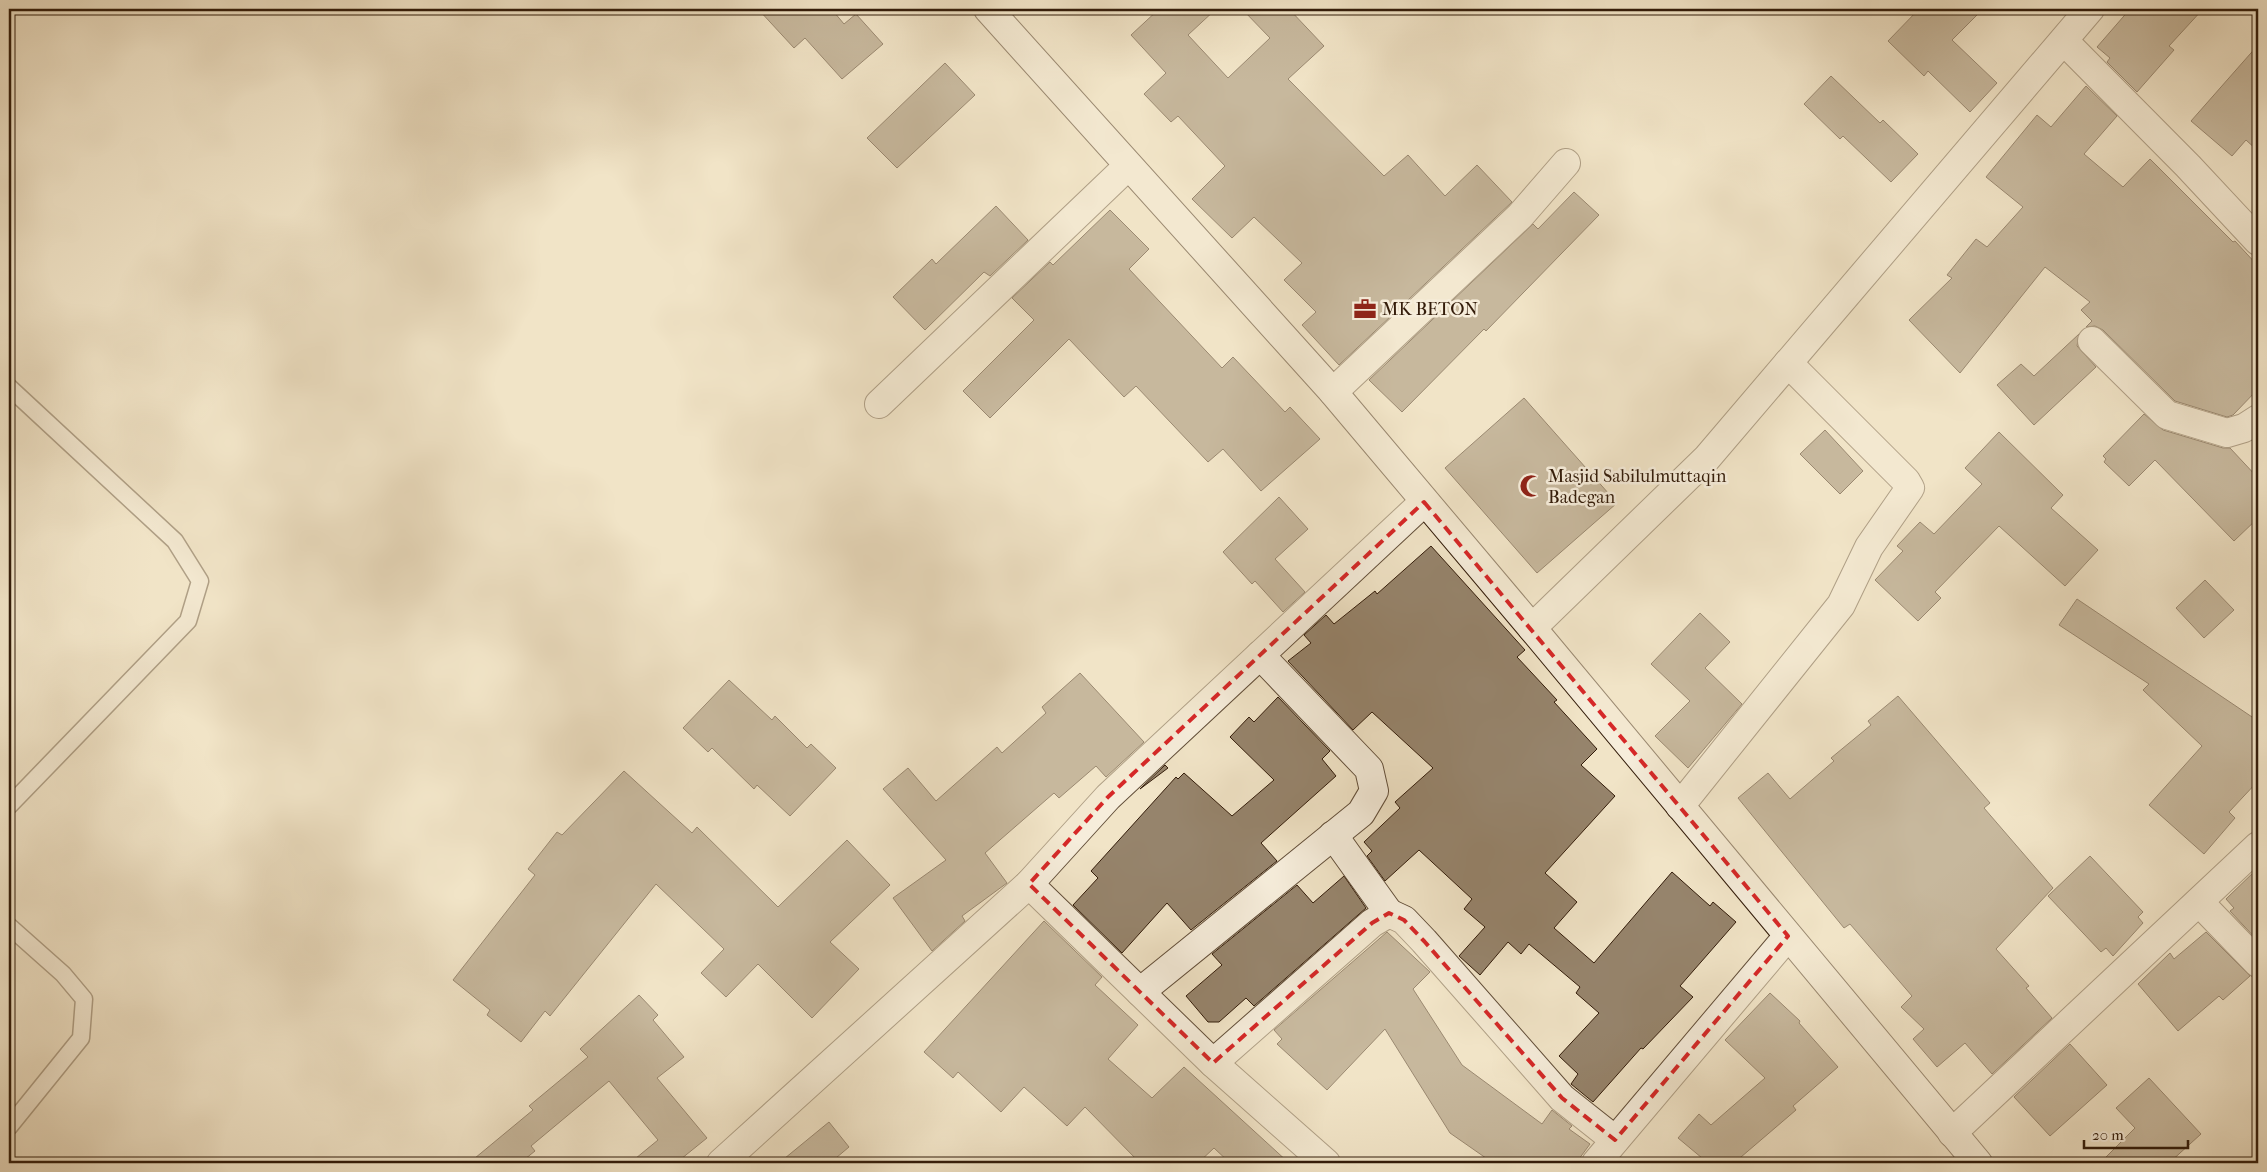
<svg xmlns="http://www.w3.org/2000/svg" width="2267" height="1172" font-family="'IM FELL French Canon',serif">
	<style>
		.building { fill: #96846c; stroke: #331c0a }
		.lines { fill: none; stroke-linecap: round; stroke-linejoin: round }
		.lane-casing { stroke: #624e39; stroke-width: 19 }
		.street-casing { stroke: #624e39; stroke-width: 30 }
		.secondary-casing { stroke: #331c0a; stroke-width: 30 }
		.lane { stroke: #f6eddb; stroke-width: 16 }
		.street { stroke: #f6eddb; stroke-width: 28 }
		.secondary { stroke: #f6eddb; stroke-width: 28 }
		.marked { fill: none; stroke: #d62828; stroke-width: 4; stroke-dasharray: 10 6; stroke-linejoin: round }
		.labels { text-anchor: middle; stroke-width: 5; stroke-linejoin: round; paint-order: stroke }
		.poi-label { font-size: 18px; fill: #331c0a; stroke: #f6eddb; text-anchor: start }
	</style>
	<rect width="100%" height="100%" fill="#f1e4c7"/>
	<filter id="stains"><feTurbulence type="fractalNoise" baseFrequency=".004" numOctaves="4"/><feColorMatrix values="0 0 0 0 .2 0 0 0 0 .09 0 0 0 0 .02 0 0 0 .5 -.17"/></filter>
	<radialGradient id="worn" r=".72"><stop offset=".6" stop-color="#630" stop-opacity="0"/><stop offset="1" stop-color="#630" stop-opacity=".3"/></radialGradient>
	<g class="building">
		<path d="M 758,9 L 837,9 L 834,12 L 844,24 L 856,14 L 883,44 L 842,79 L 805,38 L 794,48 Z"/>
		<path d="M 1159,9 L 1216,9 L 1188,35 L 1228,78 L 1270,38 L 1242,9 L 1289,9 L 1324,46 L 1288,79 L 1384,176 L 1408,155 L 1445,196 L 1477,165 L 1512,202 L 1339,365 L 1302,325 L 1316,312 L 1284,280 L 1302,263 L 1254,217 L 1232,238 L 1192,199 L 1225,166 L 1178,116 L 1171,122 L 1144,94 L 1166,73 L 1131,35 Z"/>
		<path d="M 1919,9 L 1983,9 L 1952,40 L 1997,83 L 1970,112 L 1928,71 L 1924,76 L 1888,41 Z"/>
		<path d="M 2130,9 L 2203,9 L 2169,46 L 2174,50 L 2137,92 L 2107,62 L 2110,58 L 2097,47 Z"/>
		<path d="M 2258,45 L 2258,151 L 2246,140 L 2232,156 L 2191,121 Z"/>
		<path d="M 945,63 L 975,95 L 897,168 L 867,138 Z"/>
		<path d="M 1831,76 L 1880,123 L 1883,120 L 1918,154 L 1891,182 L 1843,136 L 1840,139 L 1804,104 Z"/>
		<path d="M 2086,86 L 2117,116 L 2084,154 L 2123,187 L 2150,159 L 2233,242 L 2235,241 L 2258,266 L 2258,389 L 2233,415 L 2227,417 L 2175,401 L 2103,330 L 2095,326 L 2086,327 L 2092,321 L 2081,310 L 2090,302 L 2045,267 L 1960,373 L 1909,320 L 1952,278 L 1947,275 L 1976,239 L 1987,247 L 2023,207 L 1986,177 L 2037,115 L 2051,127 Z"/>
		<path d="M 1574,192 L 1599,215 L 1486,331 L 1484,329 L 1402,412 L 1369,380 L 1533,224 L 1538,229 Z"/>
		<path d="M 996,206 L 1028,240 L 990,276 L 984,272 L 925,330 L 893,297 L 932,259 L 936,264 Z"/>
		<path d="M 1110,210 L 1149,249 L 1129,269 L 1222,368 L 1233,357 L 1285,412 L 1290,407 L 1320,439 L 1261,491 L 1223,449 L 1208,462 L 1136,386 L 1124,397 L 1069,339 L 990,418 L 963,391 L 1034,320 L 1012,298 L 1050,262 L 1053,265 Z"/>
		<path d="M 2079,334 L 2077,346 L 2096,367 L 2034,425 L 1997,385 L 2021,364 L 2034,376 Z"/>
		<path d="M 1524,398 L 1617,503 L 1537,573 L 1445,468 Z"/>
		<path d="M 2144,414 L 2163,430 L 2223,448 L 2230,448 L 2258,478 L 2258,518 L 2234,541 L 2155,460 L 2129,486 L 2104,462 L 2106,459 L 2103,456 Z"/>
		<path d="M 1825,430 L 1863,471 L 1840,494 L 1800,454 Z"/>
		<path d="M 1999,432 L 2063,495 L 2051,508 L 2098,550 L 2065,586 L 1999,526 L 1935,592 L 1941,598 L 1918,621 L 1875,580 L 1903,551 L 1897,546 L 1920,522 L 1934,534 L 1982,484 L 1965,468 Z"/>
		<path d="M 1279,497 L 1308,529 L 1275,559 L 1305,592 L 1283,612 L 1255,581 L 1252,584 L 1223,552 Z"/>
		<path d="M 1431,546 L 1525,650 L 1517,657 L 1557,700 L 1554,702 L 1597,749 L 1581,765 L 1615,796 L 1545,873 L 1577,902 L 1554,928 L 1594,963 L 1672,872 L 1710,906 L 1713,902 L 1736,922 L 1680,986 L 1693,997 L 1643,1049 L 1641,1048 L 1593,1102 L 1571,1084 L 1578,1074 L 1559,1056 L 1599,1013 L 1576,993 L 1580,987 L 1529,944 L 1521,954 L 1508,942 L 1480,975 L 1459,956 L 1485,927 L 1464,909 L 1472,899 L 1419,850 L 1385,881 L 1367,856 L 1372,851 L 1364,842 L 1400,808 L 1395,802 L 1433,768 L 1372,712 L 1353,730 L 1288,661 L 1311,643 L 1304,635 L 1326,615 L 1334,624 L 1375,591 L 1377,594 Z"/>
		<path d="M 2205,580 L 2234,610 L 2204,638 L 2176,608 Z"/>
		<path d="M 2077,599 L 2258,721 L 2258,781 L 2229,812 L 2235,818 L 2204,854 L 2149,805 L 2202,746 L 2143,690 L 2149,684 L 2059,625 Z"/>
		<path d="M 1700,613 L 1730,642 L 1705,668 L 1742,704 L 1688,768 L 1655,736 L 1690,701 L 1651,664 Z"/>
		<path d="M 1080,673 L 1144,742 L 1106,777 L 1096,766 L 1059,798 L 1054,793 L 985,853 L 1007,883 L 962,916 L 965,921 L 932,951 L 893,898 L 946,860 L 883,789 L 908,768 L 936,801 L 997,747 L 1002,753 L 1046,713 L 1042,707 Z"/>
		<path d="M 729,680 L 772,720 L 775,716 L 807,748 L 811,744 L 836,768 L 790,816 L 757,785 L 754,789 L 712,748 L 708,752 L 683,728 Z"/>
		<path d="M 1898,696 L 1990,803 L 1984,808 L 2053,888 L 1996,949 L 2029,986 L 2026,988 L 2052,1018 L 1992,1074 L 1965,1043 L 1937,1067 L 1913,1039 L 1924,1029 L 1901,1007 L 1912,996 L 1850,924 L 1844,928 L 1738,798 L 1768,773 L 1790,799 L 1834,761 L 1831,758 L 1871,725 L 1868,721 Z"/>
		<path d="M 1278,697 L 1330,751 L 1322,759 L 1336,776 L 1261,843 L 1277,861 L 1191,930 L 1167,903 L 1122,953 L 1073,905 L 1098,878 L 1091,871 L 1176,777 L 1178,779 L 1184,773 L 1232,816 L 1274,780 L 1230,737 L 1249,717 L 1254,722 Z"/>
		<path d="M 1165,765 L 1168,768 L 1140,789 Z"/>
		<path d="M 624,771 L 692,833 L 697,827 L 778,907 L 847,840 L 890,885 L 830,942 L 859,969 L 812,1018 L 758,964 L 726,997 L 701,973 L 724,949 L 656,884 L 550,1016 L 545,1011 L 521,1042 L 487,1015 L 490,1010 L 453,980 L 535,875 L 528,869 L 557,832 L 562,835 Z"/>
		<path d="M 2090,856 L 2143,912 L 2138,917 L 2143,923 L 2113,956 L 2106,948 L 2101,952 L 2048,896 Z"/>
		<path d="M 2258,868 L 2258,941 L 2230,911 L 2234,908 L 2226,899 Z"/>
		<path d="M 1344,876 L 1366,908 L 1254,1006 L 1246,998 L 1219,1022 L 1208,1022 L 1186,996 L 1222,965 L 1212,954 L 1297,885 L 1313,903 Z"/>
		<path d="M 1044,921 L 1102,977 L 1095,985 L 1138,1025 L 1108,1059 L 1152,1098 L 1184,1067 L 1289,1163 L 1230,1163 L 1214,1148 L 1198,1163 L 1140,1163 L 1085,1107 L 1067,1126 L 1024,1087 L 1001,1112 L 958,1072 L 953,1078 L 924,1052 Z"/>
		<path d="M 1387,932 L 1430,972 L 1413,989 L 1462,1065 L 1542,1124 L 1552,1110 L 1572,1126 L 1569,1129 L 1590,1144 L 1576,1163 L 1493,1163 L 1450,1133 L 1385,1029 L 1327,1090 L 1277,1044 L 1282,1039 L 1274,1030 Z"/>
		<path d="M 2206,932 L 2250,976 L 2223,1000 L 2219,996 L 2178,1031 L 2138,984 L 2170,953 L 2174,959 Z"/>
		<path d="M 1770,993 L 1800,1021 L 1799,1023 L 1838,1067 L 1793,1106 L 1796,1110 L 1734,1163 L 1708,1163 L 1678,1138 L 1699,1114 L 1711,1125 L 1765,1078 L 1725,1040 Z"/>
		<path d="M 639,995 L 658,1015 L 653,1020 L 684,1057 L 657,1078 L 707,1138 L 676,1163 L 630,1163 L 658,1140 L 609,1081 L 531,1146 L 535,1151 L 520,1163 L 469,1163 L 533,1110 L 529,1106 L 588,1057 L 580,1049 Z"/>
		<path d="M 2070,1044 L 2107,1085 L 2050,1136 L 2014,1097 Z"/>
		<path d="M 2149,1078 L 2201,1134 L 2169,1163 L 2100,1163 L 2135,1128 L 2116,1108 Z"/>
		<path d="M 829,1122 L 849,1147 L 830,1163 L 779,1163 Z"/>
	</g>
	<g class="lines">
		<defs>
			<g id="lane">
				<path d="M 9,387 L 175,541 L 200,581 L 188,621 L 9,806"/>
				<path d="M 9,926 L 63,974 L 84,999 L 81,1038 L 9,1127"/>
			</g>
			<g id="street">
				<path d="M 2064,41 L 2188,166 L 2258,241"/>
				<path d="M 2092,341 L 2167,415 L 2227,433 L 2244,428 L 2258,419"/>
				<path d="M 1333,392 L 1520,216 L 1566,163"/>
				<path d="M 879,404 L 1128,166"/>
				<path d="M 1532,628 L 1707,458 L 2090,9"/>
				<path d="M 1680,806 L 1841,605 L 1869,547 L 1910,488 L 1906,481 L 1788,363"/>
				<path d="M 1333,835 L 1389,913"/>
				<path d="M 1029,884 L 1213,1063 L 1372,923 L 1389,913 L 1404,920 L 1424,941 L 1562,1098 L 1615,1140"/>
				<path d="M 2199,902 L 2258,963"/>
				<path d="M 1140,992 L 1361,813 L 1374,791 L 1369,769 L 1260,655"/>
				<path d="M 1213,1063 L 1326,1163"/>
				<path d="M 1952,1133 L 2258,846"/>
				<path d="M 721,1163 L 1029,884 L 1108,797 L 1424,502"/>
				<path d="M 1596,1163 L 1788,936"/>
			</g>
			<path id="secondary" d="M 988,9 L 1333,392 L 1532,628 L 1978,1163"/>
		</defs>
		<use href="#lane" class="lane-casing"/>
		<use href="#street" class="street-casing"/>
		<use href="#secondary" class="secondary-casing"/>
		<use href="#lane" class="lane"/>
		<use href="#street" class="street"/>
		<use href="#secondary" class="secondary"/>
	</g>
	<path d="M0 0H2267V1172H0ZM 1424,502 L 1788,936 L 1615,1140 L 1562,1098 L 1424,941 L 1404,920 L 1389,913 L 1372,923 L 1213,1063 L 1029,884 L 1108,797 Z" fill="#f1e4c7" fill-opacity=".55" fill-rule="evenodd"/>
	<path class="marked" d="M 1424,502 L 1788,936 L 1615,1140 L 1562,1098 L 1424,941 L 1404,920 L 1389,913 L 1372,923 L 1213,1063 L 1029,884 L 1108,797 Z"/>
	<defs>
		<symbol id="office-bare" viewBox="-9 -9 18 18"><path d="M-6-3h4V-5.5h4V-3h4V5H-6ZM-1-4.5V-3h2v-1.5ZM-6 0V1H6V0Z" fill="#8f2418" stroke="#f6eddb" stroke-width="2.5" paint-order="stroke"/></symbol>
		<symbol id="mosque-bare" viewBox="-9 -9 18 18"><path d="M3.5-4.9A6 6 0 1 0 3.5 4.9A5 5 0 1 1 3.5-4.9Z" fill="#8f2418" stroke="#f6eddb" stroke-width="2.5" paint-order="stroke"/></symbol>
	</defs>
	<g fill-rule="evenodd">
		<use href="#office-bare" x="1349" y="293" width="32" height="32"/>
		<use href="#mosque-bare" x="1515" y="470" width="32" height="32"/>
	</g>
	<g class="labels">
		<g class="poi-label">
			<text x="1382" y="315">MK BETON</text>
			<text x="1548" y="482">Masjid Sabilulmuttaqin<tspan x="1548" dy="21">Badegan</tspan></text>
		</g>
	</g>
	<rect width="2267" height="1172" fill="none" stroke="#f1e4c7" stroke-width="30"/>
	<rect x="10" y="10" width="2247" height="1152" fill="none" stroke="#331c0a" stroke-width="2.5"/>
	<rect x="15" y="15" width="2237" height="1142" fill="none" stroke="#331c0a"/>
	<path d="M2084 1140v8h104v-8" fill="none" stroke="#331c0a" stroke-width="2.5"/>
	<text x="2092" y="1140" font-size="15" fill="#331c0a" stroke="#f6eddb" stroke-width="4" paint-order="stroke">20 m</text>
	<rect width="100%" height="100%" filter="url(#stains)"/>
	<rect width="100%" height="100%" fill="url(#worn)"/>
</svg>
